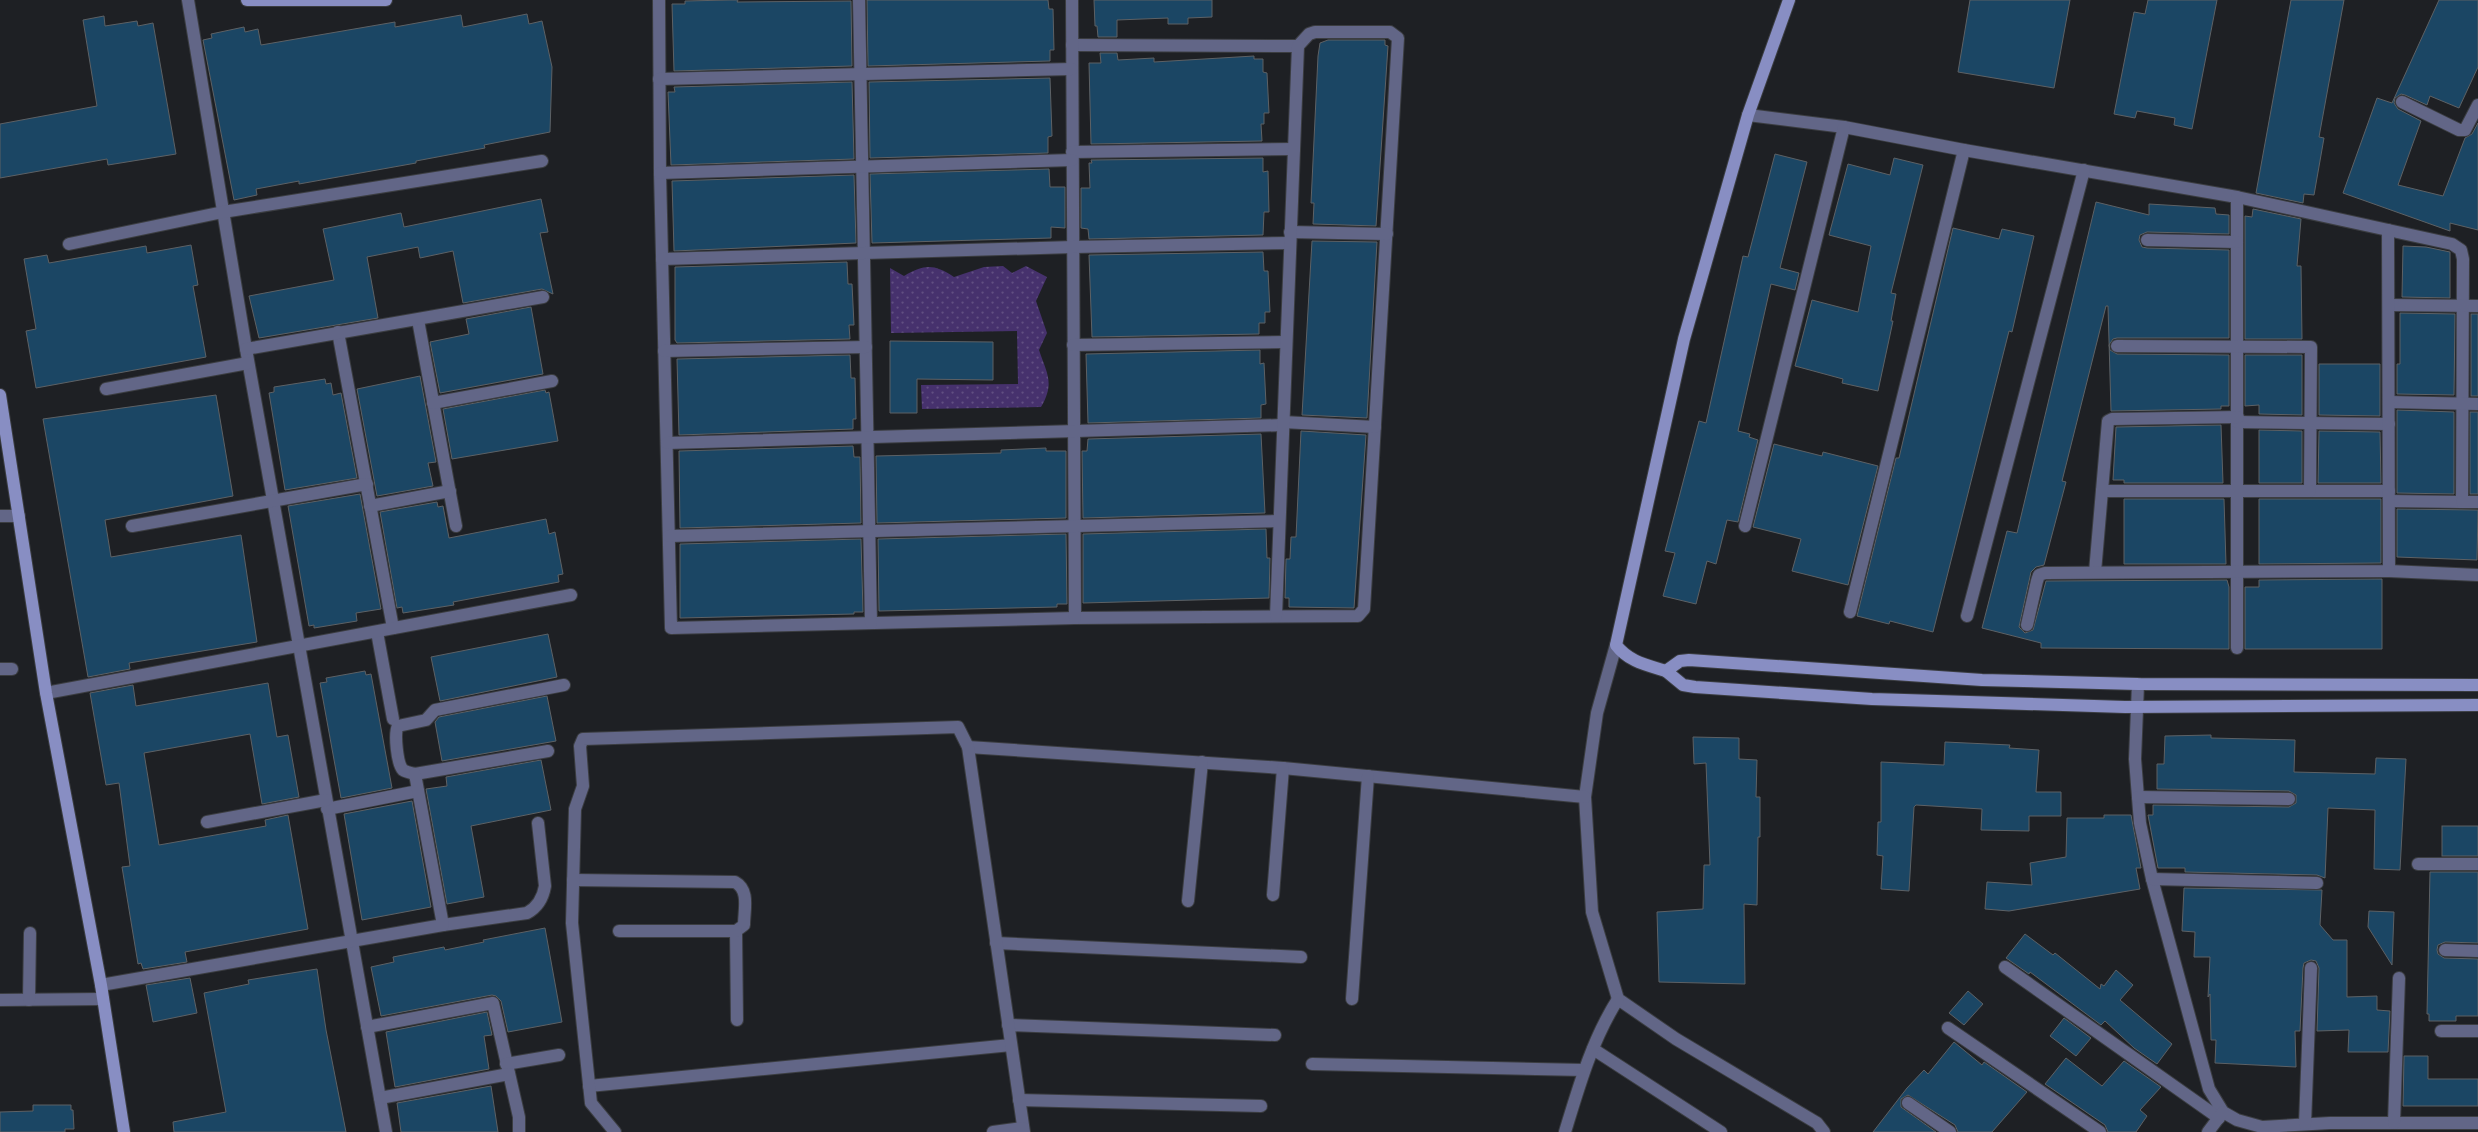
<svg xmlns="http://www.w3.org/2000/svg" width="2478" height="1132" font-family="Merriweather,serif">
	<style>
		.grass { fill: url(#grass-dots) }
		.building { fill: #1b4664; stroke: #5d6165 }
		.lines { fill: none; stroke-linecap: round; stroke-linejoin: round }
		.street-casing { stroke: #3b3d41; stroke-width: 14 }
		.secondary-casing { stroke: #3b3d41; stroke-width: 14 }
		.street { stroke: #626687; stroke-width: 12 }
		.secondary { stroke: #888ec3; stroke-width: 12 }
	</style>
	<defs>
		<pattern id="grass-dots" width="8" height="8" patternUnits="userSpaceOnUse" patternTransform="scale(1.25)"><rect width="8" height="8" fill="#46316d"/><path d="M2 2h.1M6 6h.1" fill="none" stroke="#614f82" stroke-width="1.8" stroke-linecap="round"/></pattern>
	</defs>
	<rect width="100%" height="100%" fill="#1e2024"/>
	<path class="grass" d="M 1003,266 L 1012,273 L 1026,266 L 1047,277 L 1036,301 L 1047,333 L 1039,350 C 1047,374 1055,383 1041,407 L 922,409 L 921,385 L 1018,384 L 1017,331 L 891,333 L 890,268 L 904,276 C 925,264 934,264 954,277 L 984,267 Z"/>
	<g class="building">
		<path d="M 730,0 L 738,0 L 737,2 L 851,1 L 852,66 L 674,71 L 672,4 L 685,4 L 685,1 Z"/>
		<path d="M 867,0 L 1048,0 L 1049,9 L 1053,9 L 1054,50 L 1050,50 L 1050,61 L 868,66 Z"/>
		<path d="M 1094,0 L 1212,0 L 1212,17 L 1188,18 L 1188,24 L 1168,24 L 1168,18 L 1117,20 L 1117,37 L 1098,37 L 1097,26 L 1095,26 Z"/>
		<path d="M 1970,0 L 2070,0 L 2054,88 L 1958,72 Z"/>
		<path d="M 2148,0 L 2217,0 L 2192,129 L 2174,125 L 2175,118 L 2137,111 L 2135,118 L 2114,114 L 2134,12 L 2145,14 Z"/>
		<path d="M 2291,0 L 2344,0 L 2319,137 L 2324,138 L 2314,195 L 2304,194 L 2303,203 L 2256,193 Z"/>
		<path d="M 2439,0 L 2478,0 L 2478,67 L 2459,108 L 2430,96 L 2427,105 L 2405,95 L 2401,94 L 2395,98 L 2394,103 L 2398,109 L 2421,121 L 2398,185 L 2443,196 L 2465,138 L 2472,134 L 2478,123 L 2478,230 L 2450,223 L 2450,231 L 2343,193 L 2377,98 L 2392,103 Z"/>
		<path d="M 527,14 L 529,24 L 542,21 L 552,67 L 550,132 L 484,145 L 485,148 L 416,161 L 416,163 L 299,184 L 299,181 L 256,189 L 257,195 L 234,200 L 203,40 L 212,38 L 211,34 L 244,27 L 245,32 L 258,29 L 261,45 L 395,22 L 395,27 L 461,15 L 463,27 Z"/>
		<path d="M 104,16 L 105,26 L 137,21 L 138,26 L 153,23 L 176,154 L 108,165 L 107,159 L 0,178 L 0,124 L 97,106 L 83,20 Z"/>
		<path d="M 1328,40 L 1385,40 L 1385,45 L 1388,46 L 1376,226 L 1313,224 L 1314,203 L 1311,203 L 1318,56 L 1320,43 Z"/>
		<path d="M 1100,53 L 1117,53 L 1118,60 L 1154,58 L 1154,62 L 1254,56 L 1254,59 L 1263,59 L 1263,72 L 1267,73 L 1269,113 L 1264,113 L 1264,124 L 1261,124 L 1262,141 L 1091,144 L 1089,63 L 1101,63 Z"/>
		<path d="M 1050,78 L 1052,136 L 1048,137 L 1048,153 L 870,158 L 869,82 Z"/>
		<path d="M 852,82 L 854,159 L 671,165 L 668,92 L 675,92 L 674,87 Z"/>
		<path d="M 1775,154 L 1807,162 L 1780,268 L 1799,273 L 1795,290 L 1771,284 L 1738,431 L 1750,434 L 1749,437 L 1758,440 L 1738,522 L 1727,520 L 1716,564 L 1707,561 L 1696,604 L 1663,596 L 1675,553 L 1665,551 L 1699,421 L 1706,423 L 1743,256 L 1748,257 Z"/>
		<path d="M 1263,158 L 1263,172 L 1268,171 L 1269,212 L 1264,212 L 1263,235 L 1089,239 L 1088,229 L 1081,228 L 1081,188 L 1090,188 L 1089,163 L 1092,163 L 1091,160 Z"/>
		<path d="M 1894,158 L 1923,165 L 1891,293 L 1896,294 L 1891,321 L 1893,321 L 1878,391 L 1842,383 L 1843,379 L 1795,366 L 1812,300 L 1858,312 L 1871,246 L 1829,235 L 1848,164 L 1890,175 Z"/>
		<path d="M 1049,169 L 1050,187 L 1065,187 L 1065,228 L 1051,227 L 1051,238 L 872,243 L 870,174 Z"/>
		<path d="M 854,175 L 856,243 L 674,251 L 672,181 Z"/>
		<path d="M 541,199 L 548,232 L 540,233 L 553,294 L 542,289 L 463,303 L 453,251 L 420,258 L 418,247 L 367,257 L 378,318 L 259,338 L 249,296 L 334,280 L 323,229 L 401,213 L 404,227 Z"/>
		<path d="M 2096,202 L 2149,215 L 2149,204 L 2215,208 L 2216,214 L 2229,215 L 2229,234 L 2147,232 L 2140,235 L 2139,240 L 2142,247 L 2147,248 L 2229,250 L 2229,338 L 2117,338 L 2113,339 L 2109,345 L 2110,350 L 2117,354 L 2229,355 L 2229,406 L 2221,406 L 2221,409 L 2111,411 L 2108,306 L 2106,306 L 2062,481 L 2066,482 L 2044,565 L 2036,567 L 2031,572 L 2019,627 L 2025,633 L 2033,630 L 2046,581 L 2227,580 L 2229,587 L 2229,649 L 2041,648 L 2041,643 L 1982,628 L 2007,531 L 2017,533 Z"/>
		<path d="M 2253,209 L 2301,219 L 2297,266 L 2301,266 L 2302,339 L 2245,339 L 2245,216 L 2252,217 Z"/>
		<path d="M 1953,228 L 1999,239 L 2002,229 L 2034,236 L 2012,332 L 2009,331 L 1933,632 L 1890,621 L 1889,624 L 1857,616 L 1896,458 L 1899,458 Z"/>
		<path d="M 1312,241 L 1377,242 L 1367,418 L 1302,415 Z"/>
		<path d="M 191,245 L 198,285 L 193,286 L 206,357 L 36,388 L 26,331 L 36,329 L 24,259 L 47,255 L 49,263 L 146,246 L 147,253 Z"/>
		<path d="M 2403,246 L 2426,247 L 2450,252 L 2450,298 L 2402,297 Z"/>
		<path d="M 1263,252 L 1264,271 L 1268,271 L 1270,312 L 1265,312 L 1265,323 L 1259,323 L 1259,334 L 1092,337 L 1089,255 Z"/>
		<path d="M 847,262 L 848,284 L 852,284 L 854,325 L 849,325 L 850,339 L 677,343 L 675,340 L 675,267 Z"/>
		<path d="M 531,307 L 543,374 L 440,393 L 430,342 L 469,334 L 466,319 Z"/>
		<path d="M 2400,313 L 2455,314 L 2454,395 L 2397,394 L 2397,364 L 2400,364 Z"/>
		<rect x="2471" y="314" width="7" height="82"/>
		<path d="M 890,341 L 993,342 L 993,380 L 917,379 L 917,413 L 890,413 Z"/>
		<path d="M 1260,350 L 1260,364 L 1264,363 L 1266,404 L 1261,405 L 1261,418 L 1088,423 L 1086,354 Z"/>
		<path d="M 850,355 L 851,378 L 855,378 L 856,419 L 853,419 L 853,429 L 679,435 L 677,359 Z"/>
		<path d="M 2245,355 L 2302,355 L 2302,415 L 2259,414 L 2259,405 L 2245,406 Z"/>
		<path d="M 2319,364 L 2380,364 L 2380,416 L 2319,415 Z"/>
		<path d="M 420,376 L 436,462 L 428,463 L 433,486 L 377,496 L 357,389 Z"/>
		<path d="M 325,379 L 326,384 L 331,383 L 333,395 L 341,393 L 357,478 L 285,490 L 269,393 L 274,392 L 274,387 Z"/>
		<path d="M 545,390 L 546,393 L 549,392 L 558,441 L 452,459 L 443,409 Z"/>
		<path d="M 216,395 L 233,496 L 105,520 L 111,557 L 241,535 L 257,642 L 129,663 L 130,669 L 88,677 L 43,419 Z"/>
		<path d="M 2397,410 L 2454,412 L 2454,494 L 2397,493 Z"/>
		<rect x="2470" y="412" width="8" height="82"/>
		<path d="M 2221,425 L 2223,483 L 2124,483 L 2124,480 L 2113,480 L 2116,427 Z"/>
		<path d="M 2259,430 L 2302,431 L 2302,483 L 2259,483 Z"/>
		<path d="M 1301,431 L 1366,435 L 1354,608 L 1289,607 L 1289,598 L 1285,598 L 1286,559 L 1290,559 L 1291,537 L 1296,537 Z"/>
		<path d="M 2319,431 L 2380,432 L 2381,483 L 2318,483 Z"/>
		<path d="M 1261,434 L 1265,513 L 1083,518 L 1082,451 L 1087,451 L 1088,439 Z"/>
		<path d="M 1774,444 L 1822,456 L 1823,452 L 1878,466 L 1848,585 L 1792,571 L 1801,539 L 1753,527 Z"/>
		<path d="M 853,446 L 854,457 L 860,457 L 861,523 L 680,528 L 679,451 Z"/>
		<path d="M 1046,448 L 1046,451 L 1066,451 L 1066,518 L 877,523 L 876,456 L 1001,453 L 1001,450 Z"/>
		<path d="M 360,494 L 381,609 L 356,613 L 357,621 L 314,628 L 314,625 L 309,626 L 288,506 Z"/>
		<path d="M 2124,499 L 2224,499 L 2226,564 L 2124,564 Z"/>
		<path d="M 2259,499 L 2381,499 L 2381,563 L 2259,564 Z"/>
		<path d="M 437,502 L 438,507 L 443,506 L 449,538 L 546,519 L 549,534 L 555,532 L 563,574 L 558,575 L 559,582 L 453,602 L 454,605 L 403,613 L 402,607 L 397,608 L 380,512 Z"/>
		<path d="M 2397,509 L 2478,510 L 2477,560 L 2397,557 Z"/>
		<path d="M 1266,529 L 1267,558 L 1270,558 L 1269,598 L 1083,603 L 1083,534 Z"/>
		<path d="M 1066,534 L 1067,604 L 1057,604 L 1057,607 L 879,611 L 878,539 Z"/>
		<path d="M 861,539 L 863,612 L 854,612 L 854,614 L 680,618 L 680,544 Z"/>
		<path d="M 2382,579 L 2382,649 L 2245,649 L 2245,587 L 2259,587 L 2259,580 Z"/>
		<path d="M 548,634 L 557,677 L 440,701 L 431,657 Z"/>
		<path d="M 365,671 L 366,675 L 371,674 L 392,788 L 341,798 L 320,683 L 327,682 L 326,678 Z"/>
		<path d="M 268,683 L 277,737 L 288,735 L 299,797 L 262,804 L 250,734 L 144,753 L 159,845 L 266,826 L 265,820 L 288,815 L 308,929 L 185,952 L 187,962 L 143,969 L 141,963 L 138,964 L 122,867 L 130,866 L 119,783 L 106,785 L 90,693 L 133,685 L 136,706 Z"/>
		<path d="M 547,696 L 556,741 L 442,761 L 435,722 L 439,717 Z"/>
		<path d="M 2211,735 L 2211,738 L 2295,740 L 2294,772 L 2375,774 L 2376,758 L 2406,759 L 2400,870 L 2374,869 L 2375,810 L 2328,808 L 2325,878 L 2317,875 L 2185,872 L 2185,868 L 2158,868 L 2148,815 L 2153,815 L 2153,805 L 2289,807 L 2296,803 L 2296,795 L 2289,791 L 2157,789 L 2157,764 L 2164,764 L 2165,736 Z"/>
		<path d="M 1693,737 L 1739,738 L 1739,759 L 1757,760 L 1756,797 L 1760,797 L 1760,837 L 1758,837 L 1757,905 L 1744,904 L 1745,984 L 1659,982 L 1657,912 L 1703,909 L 1704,865 L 1710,865 L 1706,763 L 1694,764 Z"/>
		<path d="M 1945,742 L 2010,745 L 2009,748 L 2039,750 L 2036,792 L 2061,792 L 2061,816 L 2029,816 L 2029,831 L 1981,830 L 1982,809 L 1916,805 L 1914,807 L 1909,891 L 1881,889 L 1883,856 L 1877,855 L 1878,822 L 1881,822 L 1881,762 L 1944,765 Z"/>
		<path d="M 541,760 L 551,810 L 471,826 L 484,897 L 447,904 L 426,789 L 447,786 L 446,777 Z"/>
		<path d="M 412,801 L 431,907 L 362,920 L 344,814 Z"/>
		<path d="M 2104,815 L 2131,815 L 2141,868 L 2136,868 L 2140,889 L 2009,911 L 1985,909 L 1987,882 L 2032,885 L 2030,863 L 2066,857 L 2067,818 L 2104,818 Z"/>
		<rect x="2442" y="826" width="36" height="30"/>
		<path d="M 2430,872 L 2478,872 L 2478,943 L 2445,942 L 2438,945 L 2437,950 L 2438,954 L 2444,958 L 2478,959 L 2478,1016 L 2456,1016 L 2456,1021 L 2429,1021 L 2429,1014 L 2427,1014 Z"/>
		<path d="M 2184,888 L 2322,890 L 2320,925 L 2333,940 L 2347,940 L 2347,997 L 2377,996 L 2377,1010 L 2390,1011 L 2388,1052 L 2348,1052 L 2349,1030 L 2317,1031 L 2319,968 L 2316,961 L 2311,960 L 2304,963 L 2303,968 L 2300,1031 L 2295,1031 L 2296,1067 L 2215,1063 L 2216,1040 L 2211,1040 L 2210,994 L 2208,997 L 2210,957 L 2194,957 L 2195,932 L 2182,931 Z"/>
		<path d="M 2369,911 L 2394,912 L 2392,965 L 2368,927 Z"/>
		<path d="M 545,928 L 562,1022 L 508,1032 L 501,1001 L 496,996 L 492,995 L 381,1016 L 371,967 L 394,962 L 393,957 L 444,947 L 445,950 L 484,942 L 483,940 Z"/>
		<path d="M 2025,934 L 2053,955 L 2055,953 L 2100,989 L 2101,984 L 2104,986 L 2116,970 L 2133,985 L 2120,1000 L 2172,1044 L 2157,1064 L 2134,1048 L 2105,1021 L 2101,1025 L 2030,972 L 2029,974 L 2006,958 Z"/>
		<path d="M 317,969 L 326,1030 L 346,1132 L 174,1132 L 173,1122 L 226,1112 L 204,993 L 249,984 L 248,980 Z"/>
		<path d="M 190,978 L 197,1013 L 153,1022 L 146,985 Z"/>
		<path d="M 1968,991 L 1983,1004 L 1964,1025 L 1949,1013 Z"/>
		<path d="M 487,1012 L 492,1035 L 484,1036 L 489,1069 L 395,1087 L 386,1032 Z"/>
		<path d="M 2064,1018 L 2091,1038 L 2076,1056 L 2050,1036 Z"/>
		<path d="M 1954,1042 L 1982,1065 L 1984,1062 L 2027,1092 L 1992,1132 L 1958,1132 L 1955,1125 L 1908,1095 L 1901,1099 L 1901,1107 L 1936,1132 L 1873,1132 L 1907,1088 L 1924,1070 L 1928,1074 Z"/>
		<path d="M 2404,1056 L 2428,1056 L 2428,1079 L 2478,1079 L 2478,1106 L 2403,1106 Z"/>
		<path d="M 2066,1058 L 2102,1086 L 2124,1061 L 2161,1087 L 2140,1110 L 2147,1116 L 2136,1132 L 2108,1132 L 2105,1125 L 2045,1084 Z"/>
		<path d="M 491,1086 L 498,1132 L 401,1132 L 397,1103 Z"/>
		<path d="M 33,1105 L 71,1105 L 71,1110 L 73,1110 L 74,1129 L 65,1129 L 65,1132 L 0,1132 L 0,1112 L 33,1111 Z"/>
	</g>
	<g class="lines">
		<defs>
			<g id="street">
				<path d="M 188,0 L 246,349 L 386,1132"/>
				<path d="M 659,0 L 660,173 L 671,628 L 1075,618 L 1358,616 L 1364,609 L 1398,38 L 1390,32 L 1315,32 L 1309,34 L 1298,46 L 1072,45"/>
				<path d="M 859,0 L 871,623"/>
				<path d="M 1072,0 L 1075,618"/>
				<path d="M 659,79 L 1072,69"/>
				<path d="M 2402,102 L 2459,130 L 2465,130 L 2478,105"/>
				<path d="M 1748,115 L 1844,127 L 1964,150 L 2237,197 L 2452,244 L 2461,250 L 2463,259 L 2462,502 L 2389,501"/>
				<path d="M 1072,152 L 1294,149"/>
				<path d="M 660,173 L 1072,160"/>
				<path d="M 2237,197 L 2237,648"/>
				<path d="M 1290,232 L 1387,234"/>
				<path d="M 2147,240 L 2237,242"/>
				<path d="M 69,244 L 223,212 L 542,161"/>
				<path d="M 662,259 L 1073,247 L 1290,243"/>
				<path d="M 2389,305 L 2478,306"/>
				<path d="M 418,320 L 456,526"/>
				<path d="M 338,332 L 393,628"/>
				<path d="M 1073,345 L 1286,342"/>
				<path d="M 2117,346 L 2311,347 L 2310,491 L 2389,491"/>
				<path d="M 246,349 L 543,297"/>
				<path d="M 664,351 L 866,347"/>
				<path d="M 106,389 L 248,363"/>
				<path d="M 2389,402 L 2478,404"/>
				<path d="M 433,403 L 552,381"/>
				<path d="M 1283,422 L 1375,427"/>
				<path d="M 2237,422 L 2389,424"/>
				<path d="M 667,443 L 1283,425"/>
				<path d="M 2102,491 L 2310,491"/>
				<path d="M 2462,502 L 2478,502"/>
				<path d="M 370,506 L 450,491"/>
				<path d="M 0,516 L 19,516"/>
				<path d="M 132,526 L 367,484"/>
				<path d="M 1745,526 L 1844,127"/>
				<path d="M 669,536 L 1279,521"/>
				<path d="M 2389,571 L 2478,575"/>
				<path d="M 2095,572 L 2108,421 L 2112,419 L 2238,417"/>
				<path d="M 1850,612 L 1964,150"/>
				<path d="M 1276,616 L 1298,46"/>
				<path d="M 1967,616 L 2084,170"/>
				<path d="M 2027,625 L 2037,581 L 2039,575 L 2045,573 L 2389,571 L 2388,230"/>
				<path d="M 377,632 L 393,719"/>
				<path d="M 1616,645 L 1597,713 L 1585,797 L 1592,912 L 1618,999 L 1676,1039 L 1817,1123 L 1824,1132"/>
				<path d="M 0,669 L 12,669"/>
				<path d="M 2138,684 L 2135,759 L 2140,823 L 2152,879 L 2209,1089 L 2223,1112 L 2237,1120 L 2262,1127 L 2330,1123 L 2478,1123"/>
				<path d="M 46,693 L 571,595"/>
				<path d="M 968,747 L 1283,768 L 1585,797"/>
				<path d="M 548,751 L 415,774 C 411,773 406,772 403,770 C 397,764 394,733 398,726 L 426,720 L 435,710 L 564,685"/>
				<path d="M 2138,797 L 2289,799"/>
				<path d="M 327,809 L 418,791"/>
				<path d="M 207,822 L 326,800"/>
				<path d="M 2418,864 L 2478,864"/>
				<path d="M 2152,879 L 2317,883"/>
				<path d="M 573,880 L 735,882 C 750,890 744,910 744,925 L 736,931 L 737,1020"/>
				<path d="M 1273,895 L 1283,768"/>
				<path d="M 1188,901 L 1202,762"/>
				<path d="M 443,925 L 527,913 C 538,907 543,898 545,886 L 538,823"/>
				<path d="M 619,931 L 736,931"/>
				<path d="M 996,943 L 1301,957"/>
				<path d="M 2445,950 L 2478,951"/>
				<path d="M 2005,967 L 2219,1118"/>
				<path d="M 101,985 L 443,925 L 415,774"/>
				<path d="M 1352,999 L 1368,776"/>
				<path d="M 0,1000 L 103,999"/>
				<path d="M 29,1000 L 30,933"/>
				<path d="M 1008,1025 L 1275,1035"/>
				<path d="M 367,1027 L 493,1003 L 519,1117 L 519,1132"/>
				<path d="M 1948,1028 L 2100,1132"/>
				<path d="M 2441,1031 L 2478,1031"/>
				<path d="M 1593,1049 L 1721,1132"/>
				<path d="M 506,1064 L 559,1055"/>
				<path d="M 1312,1064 L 1584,1070"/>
				<path d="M 589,1086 L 1011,1045"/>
				<path d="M 380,1098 L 509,1074"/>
				<path d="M 1019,1100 L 1261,1106"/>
				<path d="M 1908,1103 L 1950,1132"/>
				<path d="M 2394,1123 L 2399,978"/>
				<path d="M 2305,1124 L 2311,968"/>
				<path d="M 615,1132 L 591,1103 L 572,923 L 575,809 L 583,786 L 580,746 L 583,739 L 958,727 L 968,747 L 1024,1132"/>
				<path d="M 993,1132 L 1023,1128"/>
				<path d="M 1565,1132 C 1579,1086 1592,1040 1618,999"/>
				<path d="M 2208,1132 L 2223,1112"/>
			</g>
			<g id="secondary">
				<path d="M 247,0 L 386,0"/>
				<path d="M 0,395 L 46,693 L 101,985 L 124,1132"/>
				<path d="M 1666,671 C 1647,665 1629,662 1616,645 L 1684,339 L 1748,115 L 1789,0"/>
				<path d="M 2478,685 L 2138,684 L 1982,680 L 1689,660 L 1680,661 L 1666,671 L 1683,685 L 1695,687 L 1872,699 L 2125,707 L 2478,705"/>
			</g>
		</defs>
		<use href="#street" class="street-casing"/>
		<use href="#secondary" class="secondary-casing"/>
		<use href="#street" class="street"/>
		<use href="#secondary" class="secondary"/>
	</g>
</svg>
